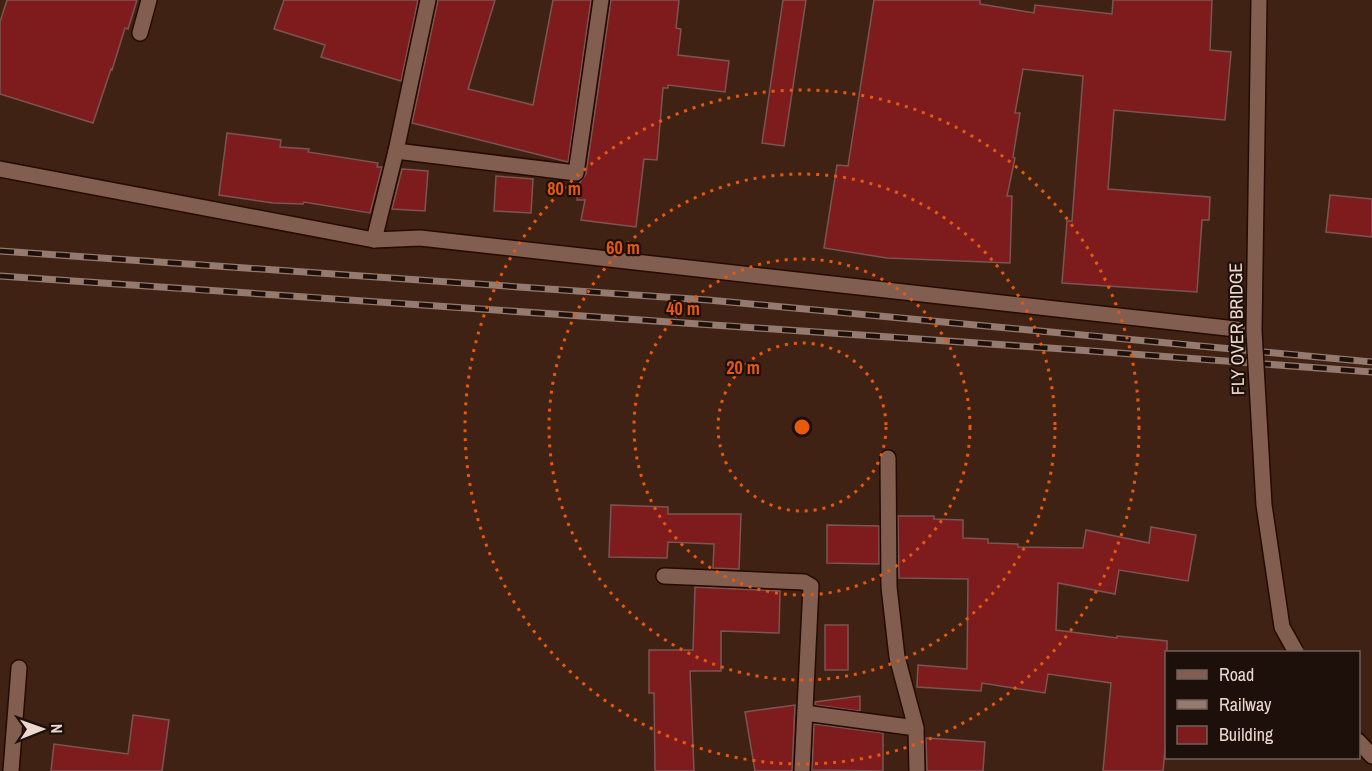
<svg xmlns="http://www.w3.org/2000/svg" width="1372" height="771" font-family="'Archivo Narrow',sans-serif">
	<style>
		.building { fill: #7d1b1d; stroke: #7b5551; stroke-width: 1.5 }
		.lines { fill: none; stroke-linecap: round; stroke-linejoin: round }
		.minor-casing { stroke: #250a01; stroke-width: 18 }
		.minor { stroke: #815e4f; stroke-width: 15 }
		.rail-casing { stroke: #947a6f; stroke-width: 7 }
		.rail { stroke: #1d100a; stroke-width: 4.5; stroke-dasharray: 14; stroke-linecap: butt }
		.minor-bridge-casing { stroke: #250a01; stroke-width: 18; stroke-linecap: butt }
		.minor-bridge { stroke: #815e4f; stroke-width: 15 }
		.ring { fill: none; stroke: #e8590c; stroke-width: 3; stroke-dasharray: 3 6 }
		.labels { text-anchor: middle; stroke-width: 4.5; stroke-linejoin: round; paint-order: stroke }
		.street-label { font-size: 18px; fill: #ecd8cf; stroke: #1d100a }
		.centre { fill: #e8590c; stroke: #1d100a; stroke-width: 3 }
		.ring-label { font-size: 18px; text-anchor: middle; font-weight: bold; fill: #e8590c; stroke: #1d100a; stroke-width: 4.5; stroke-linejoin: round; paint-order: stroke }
	</style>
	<rect width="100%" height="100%" fill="#402214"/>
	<g class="building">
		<path d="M 7,0 L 137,0 L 128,29 L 125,28 L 112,70 L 111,69 L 93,123 L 0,94 L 0,22 Z"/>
		<path d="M 284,0 L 418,0 L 401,81 L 321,57 L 325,45 L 274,29 Z"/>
		<path d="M 438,0 L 495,0 L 468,89 L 533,105 L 553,0 L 591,0 L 568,162 L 412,123 Z"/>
		<path d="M 611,0 L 679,0 L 676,28 L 681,29 L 678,55 L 729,61 L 725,92 L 668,85 L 668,88 L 663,88 L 657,160 L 644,159 L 636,227 L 581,220 L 585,200 L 577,200 L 580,182 L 586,174 Z"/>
		<path d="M 783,0 L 806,0 L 784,146 L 762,143 Z"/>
		<path d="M 874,0 L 980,0 L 980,4 L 1034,13 L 1035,5 L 1112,14 L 1113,0 L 1212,0 L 1210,50 L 1231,52 L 1225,120 L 1114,110 L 1108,189 L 1210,197 L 1209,220 L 1202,220 L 1197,292 L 1062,283 L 1067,221 L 1072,221 L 1083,76 L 1023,69 L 1015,113 L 1020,113 L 1013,157 L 1015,158 L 1007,196 L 1012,196 L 1010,263 L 887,258 L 824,248 L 837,165 L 848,166 Z"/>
		<path d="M 227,133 L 281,140 L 280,147 L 309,149 L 308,152 L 378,163 L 377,167 L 382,167 L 370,213 L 304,202 L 303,204 L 273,203 L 219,195 Z"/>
		<path d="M 402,169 L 428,171 L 425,211 L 392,209 Z"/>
		<path d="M 496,176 L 533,179 L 531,213 L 494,211 Z"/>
		<path d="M 1330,195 L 1372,199 L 1372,237 L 1326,232 Z"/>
		<path d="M 611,505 L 668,507 L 668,514 L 741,514 L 739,569 L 713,568 L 714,544 L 668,542 L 667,558 L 609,557 Z"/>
		<path d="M 898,516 L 934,516 L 934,519 L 963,520 L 963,538 L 988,539 L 988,543 L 1018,544 L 1018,547 L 1083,548 L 1086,530 L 1149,543 L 1151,527 L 1196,535 L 1188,581 L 1119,570 L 1115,594 L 1058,583 L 1056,630 L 1117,638 L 1117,636 L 1167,641 L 1167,730 L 1163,771 L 1103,771 L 1111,683 L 1048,674 L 1045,693 L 982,683 L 981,691 L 917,687 L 918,665 L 967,669 L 968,579 L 899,578 Z"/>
		<path d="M 827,525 L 879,526 L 879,564 L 827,563 Z"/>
		<path d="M 695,587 L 780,591 L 779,633 L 721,631 L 721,671 L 690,671 L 694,771 L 655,771 L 654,693 L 649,693 L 649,650 L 693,650 Z"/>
		<rect x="825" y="625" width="23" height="45"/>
		<path d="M 860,696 L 860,711 L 815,705 L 815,702 Z"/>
		<path d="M 795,705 L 792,771 L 755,771 L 745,712 Z"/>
		<path d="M 133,715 L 169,720 L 162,771 L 51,771 L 54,744 L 128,754 Z"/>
		<path d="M 814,724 L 883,733 L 883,771 L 812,770 Z"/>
		<path d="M 926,738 L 985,742 L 983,771 L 927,771 Z"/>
	</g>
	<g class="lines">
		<defs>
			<g id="minor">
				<path d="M 140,33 L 149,0"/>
				<path d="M 396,151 L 576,173 L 601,0"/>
				<path d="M 0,169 L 374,240 L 420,238 L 1254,331"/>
				<path d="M 374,240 L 396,151 L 428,0"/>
				<path d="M 888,458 L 889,587 L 897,657 L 916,728 L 917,771"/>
				<path d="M 664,576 L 804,582 L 811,586 L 802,771"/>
				<path d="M 805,713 L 916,728"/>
				<path d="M 1358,741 L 1372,756"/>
				<path d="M 11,771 L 19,668"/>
			</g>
		</defs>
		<use href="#minor" class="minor-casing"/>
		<use href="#minor" class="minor"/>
		<defs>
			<g id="rail">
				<path d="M 0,251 L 708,300 L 1372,362"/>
				<path d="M 0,276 L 1078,350 L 1372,372"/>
			</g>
		</defs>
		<use href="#rail" class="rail-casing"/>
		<use href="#rail" class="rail"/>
		<defs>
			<path id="minor-bridge" d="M 1259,0 L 1254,331 L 1264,505 L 1282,627 L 1296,652"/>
		</defs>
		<use href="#minor-bridge" class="minor-bridge-casing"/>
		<use href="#minor-bridge" class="minor-bridge"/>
	</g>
	<g class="ring">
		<circle cx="802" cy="427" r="84"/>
		<circle cx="802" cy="427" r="168"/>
		<circle cx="802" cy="427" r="253"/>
		<circle cx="802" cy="427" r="337"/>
	</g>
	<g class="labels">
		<g class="street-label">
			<text transform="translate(1237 329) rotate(-91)" y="6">FLY OVER BRIDGE</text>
		</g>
	</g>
	<circle cx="802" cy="427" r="9" class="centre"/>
	<g class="ring-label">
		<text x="564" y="195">80 m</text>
		<text x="623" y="254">60 m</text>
		<text x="683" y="315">40 m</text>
		<text x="743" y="374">20 m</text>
	</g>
	<rect x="1165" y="651" width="195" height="108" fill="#1d100a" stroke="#706059" stroke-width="1.5"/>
	<rect x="1177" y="670" width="30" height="9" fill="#815e4f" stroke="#706059" stroke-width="1.5"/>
	<text x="1219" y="681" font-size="18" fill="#ecd8cf">Road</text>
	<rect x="1177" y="700" width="30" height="9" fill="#947a6f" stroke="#706059" stroke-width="1.5"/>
	<text x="1219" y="711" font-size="18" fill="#ecd8cf">Railway</text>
	<rect x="1177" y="726" width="30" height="18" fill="#7d1b1d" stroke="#706059" stroke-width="1.5"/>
	<text x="1219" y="741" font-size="18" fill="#ecd8cf">Building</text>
	<g transform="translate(42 729) rotate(89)" stroke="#1d100a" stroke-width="4.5" paint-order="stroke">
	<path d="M0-4.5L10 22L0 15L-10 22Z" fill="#ecd8cf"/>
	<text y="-9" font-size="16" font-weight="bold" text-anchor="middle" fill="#ecd8cf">N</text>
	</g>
</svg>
